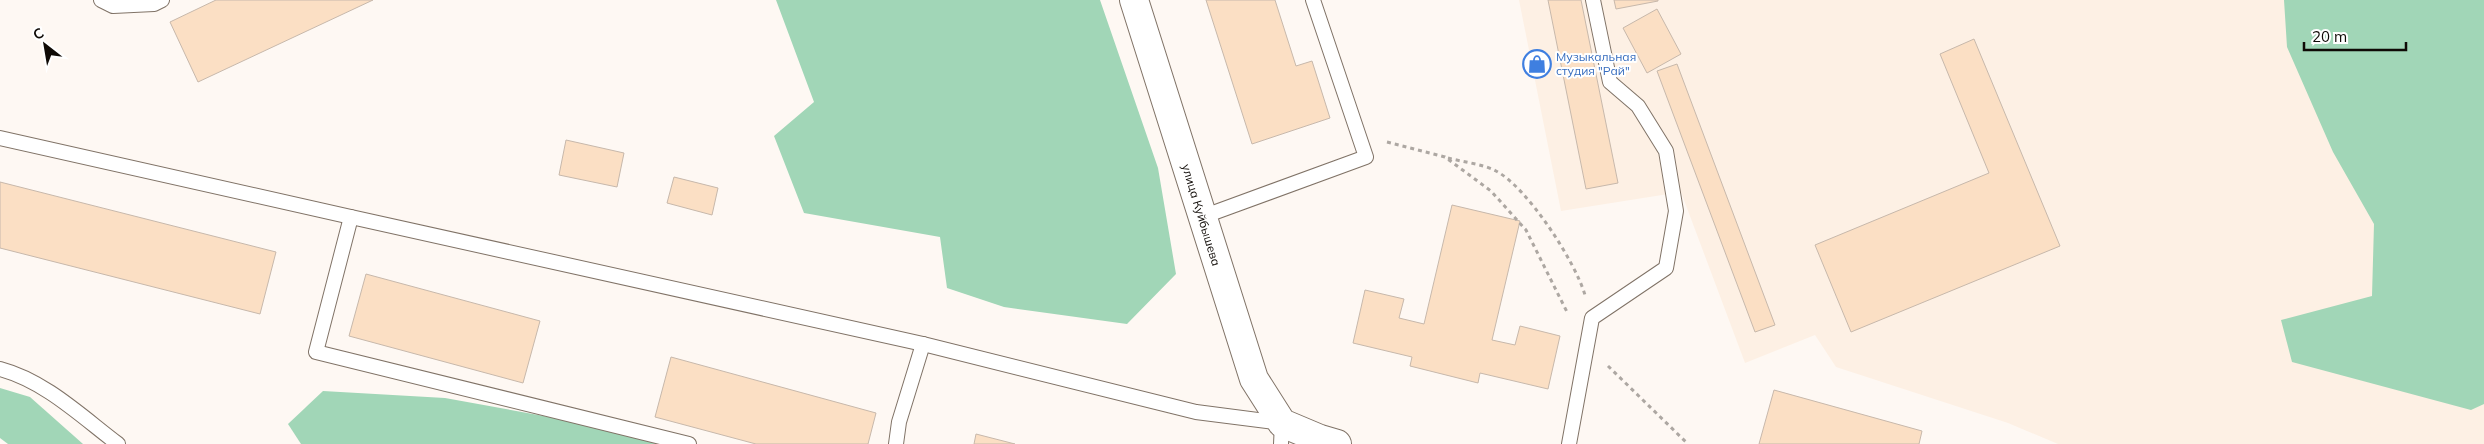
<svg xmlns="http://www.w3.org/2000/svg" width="2484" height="444" font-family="Mulish,sans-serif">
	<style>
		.built { fill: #fdf0e4 }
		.green { fill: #a1d6b7 }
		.building { fill: #fbdfc4; stroke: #c7b8ab }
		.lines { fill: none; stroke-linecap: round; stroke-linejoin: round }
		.service-casing { stroke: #807367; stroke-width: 16 }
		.minor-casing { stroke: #807367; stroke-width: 30 }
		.path { stroke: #ada7a2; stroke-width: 3; stroke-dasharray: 4 4; stroke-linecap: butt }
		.service { stroke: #fff; stroke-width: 14 }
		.minor { stroke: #fff; stroke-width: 28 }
		.labels { text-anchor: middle; stroke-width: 4; stroke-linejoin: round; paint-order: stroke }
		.shop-label { font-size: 12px; fill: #366cbe; stroke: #fff; text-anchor: start }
		.street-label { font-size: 12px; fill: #0f0a06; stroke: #fff }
	</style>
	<rect width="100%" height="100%" fill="#fef8f3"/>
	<path class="built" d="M 1519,0 L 2484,0 L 2484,444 L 2058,444 L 2008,423 L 1836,367 L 1815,335 L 1745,363 L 1681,192 L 1561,211 Z"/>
	<g class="green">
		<path d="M 776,0 L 1100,0 L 1158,168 L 1176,274 L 1127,324 L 1004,307 L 947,288 L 940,237 L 804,213 L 774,136 L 814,102 Z"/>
		<path d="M 2284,0 L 2484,0 L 2484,404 L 2471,410 L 2292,362 L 2281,320 L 2372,296 L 2374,224 L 2333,152 L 2287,47 Z"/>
		<path d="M 0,388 L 30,397 L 83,444 L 8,444 L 0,438 Z"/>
		<path d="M 323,391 L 445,398 L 593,425 L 661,444 L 301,444 L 288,424 Z"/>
	</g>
	<g class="building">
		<path d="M 216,0 L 373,0 L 198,82 L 170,22 Z"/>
		<path d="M 1206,0 L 1275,0 L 1296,66 L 1312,61 L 1330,118 L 1252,144 Z"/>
		<path d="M 1548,0 L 1581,0 L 1618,183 L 1586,189 Z"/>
		<path d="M 1614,0 L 1658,0 L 1658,1 L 1616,9 Z"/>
		<path d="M 1657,9 L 1681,54 L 1647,73 L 1623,28 Z"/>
		<path d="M 1974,39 L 2060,246 L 1851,332 L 1815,245 L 1989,173 L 1940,54 Z"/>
		<path d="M 1677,64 L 1775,325 L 1755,332 L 1657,71 Z"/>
		<path d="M 566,140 L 624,153 L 617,187 L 559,175 Z"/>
		<path d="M 674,177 L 718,188 L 712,215 L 667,203 Z"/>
		<path d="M 0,182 L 276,252 L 260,314 L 0,248 Z"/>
		<path d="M 1452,205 L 1520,221 L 1492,340 L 1515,345 L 1520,326 L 1560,336 L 1548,389 L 1480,373 L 1478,383 L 1410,366 L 1412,357 L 1353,343 L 1365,290 L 1404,299 L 1399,318 L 1424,324 Z"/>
		<path d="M 366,274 L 540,321 L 523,383 L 349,336 Z"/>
		<path d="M 671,357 L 876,413 L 868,444 L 756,444 L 655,417 Z"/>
		<path d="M 1774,390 L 1922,431 L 1919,444 L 1759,444 Z"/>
		<path d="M 976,434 L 1015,444 L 974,444 Z"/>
	</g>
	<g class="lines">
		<defs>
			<g id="service">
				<path d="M 101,0 L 113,6 L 154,4 L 162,0"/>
				<path d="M 0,138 L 351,217"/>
				<path d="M 1202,217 L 1366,157 L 1313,0"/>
				<path d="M 0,369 C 45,381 81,416 118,444"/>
				<path d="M 689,444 L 316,352 L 351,217 L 923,344 L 1196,412 L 1282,423 L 1281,444"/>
				<path d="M 896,444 L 899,422 L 923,344"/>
				<path d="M 1569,444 L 1592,318 L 1666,268 L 1676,211 L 1666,151 L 1638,106 L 1610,82 L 1593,0"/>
			</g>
			<path id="minor" d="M 1134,0 L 1254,379 L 1282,423 L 1320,439 L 1337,444"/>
		</defs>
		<use href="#service" class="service-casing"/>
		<use href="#minor" class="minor-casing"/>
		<g class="path">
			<path d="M 1387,142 L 1445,157 L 1491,191 L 1526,230 L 1567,312"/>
			<path d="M 1448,158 C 1463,162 1483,164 1496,171 C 1527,187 1575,261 1585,295"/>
			<path d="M 1608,366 L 1688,444"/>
		</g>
		<use href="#service" class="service"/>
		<use href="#minor" class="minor"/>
	</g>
	<defs>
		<symbol id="shop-ring" viewBox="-11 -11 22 22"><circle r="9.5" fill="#fff" stroke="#3f7fe0" stroke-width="1.5"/><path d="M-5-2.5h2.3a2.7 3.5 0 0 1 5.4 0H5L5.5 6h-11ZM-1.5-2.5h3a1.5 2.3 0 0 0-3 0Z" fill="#3f7fe0"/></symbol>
	</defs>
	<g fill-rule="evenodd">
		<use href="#shop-ring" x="1521" y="48" width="32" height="32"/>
	</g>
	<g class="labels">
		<g class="shop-label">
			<text x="1556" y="61">Музыкальная<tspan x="1556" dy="14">студия "Рай"</tspan></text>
		</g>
		<g class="street-label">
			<text transform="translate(1201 215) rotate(73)" y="4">улица Куйбышева</text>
		</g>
	</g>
	<g transform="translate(45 45) rotate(329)" stroke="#ffffff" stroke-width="4" paint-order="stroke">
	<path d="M0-4L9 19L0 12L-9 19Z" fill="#0f0a06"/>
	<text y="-8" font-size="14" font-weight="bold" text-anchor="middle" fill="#0f0a06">С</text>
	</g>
	<path d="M2304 42v8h102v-8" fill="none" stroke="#0f0a06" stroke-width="2.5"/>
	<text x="2312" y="42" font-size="15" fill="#0f0a06" stroke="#ffffff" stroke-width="4" paint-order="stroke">20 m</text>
</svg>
